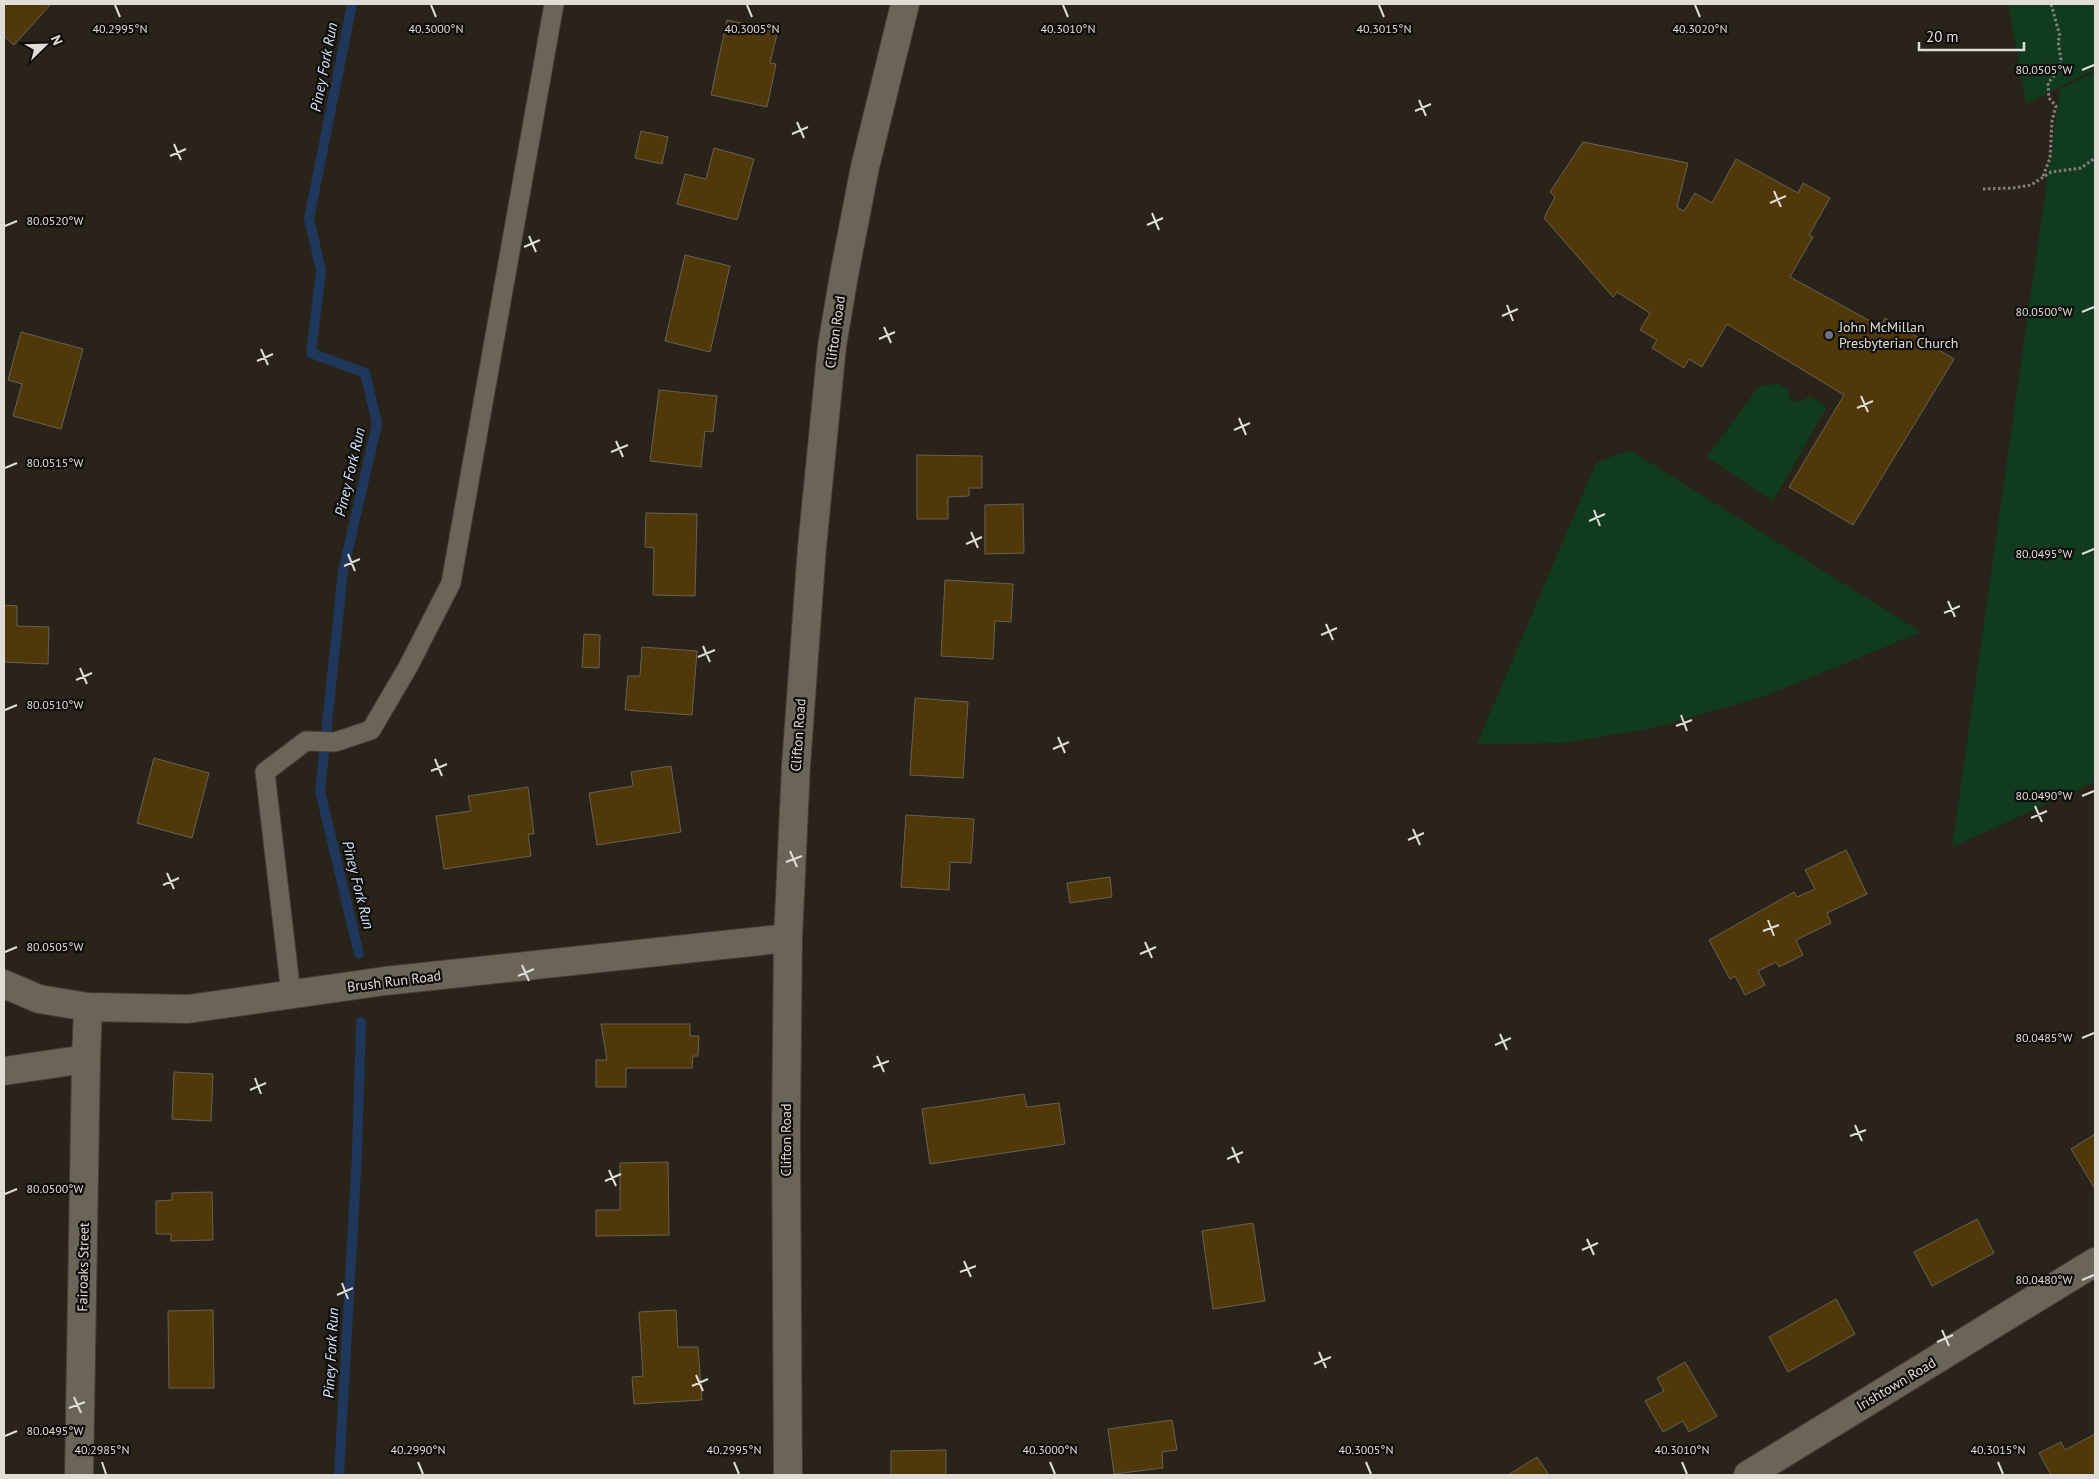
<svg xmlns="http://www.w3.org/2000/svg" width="2099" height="1479" font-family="'PT Sans',sans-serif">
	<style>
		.green { fill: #113b1f }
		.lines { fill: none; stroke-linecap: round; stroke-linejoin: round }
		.stream { stroke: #1e375a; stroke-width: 10 }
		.building { fill: #503808; stroke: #676156 }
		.service-casing { stroke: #433e37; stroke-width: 21 }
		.minor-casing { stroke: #433e37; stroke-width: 30 }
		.tertiary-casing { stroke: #433e37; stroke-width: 30 }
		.secondary-casing { stroke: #433e37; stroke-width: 30 }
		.path { stroke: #858079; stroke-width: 3; stroke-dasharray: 2.5 2.5; stroke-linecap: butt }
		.service { stroke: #6a6459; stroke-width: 19 }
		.minor { stroke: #6a6459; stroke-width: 28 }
		.tertiary { stroke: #6a6459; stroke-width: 28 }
		.secondary { stroke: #6a6459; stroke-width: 28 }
		.ticks { fill: none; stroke: #e0dcd6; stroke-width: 2 }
		.worship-dot { fill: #6b7280; stroke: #0f0d09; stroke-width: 2 }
		.labels { text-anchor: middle; stroke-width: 4.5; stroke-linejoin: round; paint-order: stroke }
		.poi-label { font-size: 14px; fill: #e0dcd6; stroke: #0f0d09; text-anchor: start }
		.street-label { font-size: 14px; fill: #e0dcd6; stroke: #0f0d09 }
		.water-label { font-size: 15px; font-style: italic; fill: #d3e4fe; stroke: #0f0d09 }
		.ticks-label { font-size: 12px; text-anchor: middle; fill: #e0dcd6; stroke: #0f0d09; stroke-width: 4.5; stroke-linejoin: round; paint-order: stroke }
	</style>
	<rect width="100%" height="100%" fill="#29231a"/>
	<g class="green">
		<path d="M 2008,4 L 2092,4 L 2095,11 L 2095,70 L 2026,104 Z"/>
		<path d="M 2095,72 L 2095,782 L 1952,847 L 2060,89 Z"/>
		<path d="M 1780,384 L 1788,391 L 1791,401 L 1801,401 L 1810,396 L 1827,407 L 1773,501 L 1707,457 L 1759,386 Z"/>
		<path d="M 1630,450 L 1921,632 L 1765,696 L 1653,728 L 1564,743 L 1477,744 L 1596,463 Z"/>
	</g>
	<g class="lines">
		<g class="stream">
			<path d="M 352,4 L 309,218 L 321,271 L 311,353 L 365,373 L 377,424 L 343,571 L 320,791 L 359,954"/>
			<path d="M 339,1475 L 357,1154 L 361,1022"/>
		</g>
	</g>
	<g class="building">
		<path d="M 4,4 L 49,4 L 50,5 L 14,45 L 4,36 Z"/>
		<path d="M 727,20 L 778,30 L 770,63 L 776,64 L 767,107 L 711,95 Z"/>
		<path d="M 641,131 L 668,137 L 662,164 L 635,158 Z"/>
		<path d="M 1583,142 L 1688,163 L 1677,207 L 1684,211 L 1695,193 L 1712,203 L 1736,159 L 1798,193 L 1803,183 L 1830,198 L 1809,235 L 1813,237 L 1790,277 L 1881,327 L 1885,318 L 1954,359 L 1853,525 L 1789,487 L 1844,395 L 1727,324 L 1702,367 L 1689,359 L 1684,368 L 1652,348 L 1657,340 L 1640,330 L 1650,313 L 1617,292 L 1613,297 L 1544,218 L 1555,197 L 1550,192 Z"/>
		<path d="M 714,148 L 754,159 L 737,220 L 677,204 L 685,174 L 706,179 Z"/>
		<path d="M 685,255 L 730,266 L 710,352 L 665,341 Z"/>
		<path d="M 21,332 L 83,349 L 61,429 L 13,416 L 22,384 L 8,380 Z"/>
		<path d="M 659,390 L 717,396 L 713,432 L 705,431 L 701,467 L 650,461 Z"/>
		<path d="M 917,455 L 982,456 L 982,488 L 969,488 L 969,496 L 948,497 L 948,519 L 917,519 Z"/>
		<path d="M 1023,504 L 1024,553 L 985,554 L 985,505 Z"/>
		<path d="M 646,513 L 697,514 L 695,596 L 653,595 L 654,548 L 645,547 Z"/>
		<path d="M 945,580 L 1013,584 L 1011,622 L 995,621 L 993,659 L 941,656 Z"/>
		<path d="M 4,605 L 17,606 L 17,626 L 49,627 L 48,664 L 4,662 Z"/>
		<path d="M 584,634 L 600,635 L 599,668 L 582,667 Z"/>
		<path d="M 642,647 L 697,651 L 692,715 L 625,710 L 628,676 L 640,676 Z"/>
		<path d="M 915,698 L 968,702 L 963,778 L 910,775 Z"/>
		<path d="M 154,758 L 209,773 L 192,838 L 137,823 Z"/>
		<path d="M 671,766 L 681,832 L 597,845 L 589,793 L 633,786 L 631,772 Z"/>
		<path d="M 528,787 L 534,834 L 528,834 L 531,856 L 444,869 L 436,816 L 471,811 L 468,796 Z"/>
		<path d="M 906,815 L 974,819 L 971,863 L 950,862 L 949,890 L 901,887 Z"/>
		<path d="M 1846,850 L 1867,894 L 1827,913 L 1831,923 L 1796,940 L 1803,955 L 1779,967 L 1776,962 L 1758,971 L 1765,985 L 1745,995 L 1735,976 L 1730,979 L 1709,940 L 1794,892 L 1797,897 L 1815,889 L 1805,870 Z"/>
		<path d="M 1110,877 L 1112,897 L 1070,903 L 1067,883 Z"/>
		<path d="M 601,1024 L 690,1024 L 690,1036 L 699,1036 L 698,1056 L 693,1056 L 692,1068 L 626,1068 L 626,1087 L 596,1087 L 596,1060 L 607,1060 Z"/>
		<path d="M 174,1072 L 213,1074 L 211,1121 L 172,1119 Z"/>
		<path d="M 1024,1094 L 1027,1107 L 1059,1103 L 1065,1144 L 930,1164 L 922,1109 Z"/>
		<path d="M 2095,1134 L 2095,1189 L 2071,1149 Z"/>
		<path d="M 668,1162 L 669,1235 L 596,1236 L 596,1210 L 620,1210 L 620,1163 Z"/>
		<path d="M 212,1192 L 213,1240 L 171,1241 L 171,1234 L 156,1234 L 156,1201 L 172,1200 L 172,1193 Z"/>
		<path d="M 1977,1219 L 1994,1253 L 1932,1286 L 1914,1252 Z"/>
		<path d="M 1253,1223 L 1265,1301 L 1213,1309 L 1202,1231 Z"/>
		<path d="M 1836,1299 L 1855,1334 L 1788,1372 L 1769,1337 Z"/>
		<path d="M 213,1310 L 214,1388 L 169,1388 L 168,1311 Z"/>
		<path d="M 676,1310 L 678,1347 L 698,1347 L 702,1400 L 634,1404 L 632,1377 L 643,1376 L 639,1312 Z"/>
		<path d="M 1685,1362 L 1717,1416 L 1689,1432 L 1683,1421 L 1663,1432 L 1645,1401 L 1664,1391 L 1657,1378 Z"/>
		<path d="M 1172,1420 L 1177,1450 L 1162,1452 L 1163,1468 L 1114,1474 L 1108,1429 Z"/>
		<path d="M 2095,1434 L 2095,1475 L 2051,1475 L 2039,1453 L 2061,1442 L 2065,1450 Z"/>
		<path d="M 946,1450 L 946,1475 L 891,1475 L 891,1451 Z"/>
		<path d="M 1537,1457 L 1549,1475 L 1508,1475 Z"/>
	</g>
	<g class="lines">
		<defs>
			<path id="service" d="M 291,994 L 265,772 L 306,741 L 335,742 L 371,730 L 408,667 L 451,583 L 554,4"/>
			<g id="minor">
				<path d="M 4,984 L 39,999 L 88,1007 L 188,1009 L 385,981 L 788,938"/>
				<path d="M 4,1071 L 86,1059 L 88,1007"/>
				<path d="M 79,1475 L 86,1059"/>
			</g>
			<path id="tertiary" d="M 1748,1475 L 2095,1262"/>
			<path id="secondary" d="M 788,1475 L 786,1132 L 788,938 L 796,766 L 812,547 L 832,346 L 844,275 L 865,167 L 905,4"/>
		</defs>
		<use href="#service" class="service-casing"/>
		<use href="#minor" class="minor-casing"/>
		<use href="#tertiary" class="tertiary-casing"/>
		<use href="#secondary" class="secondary-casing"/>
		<g class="path">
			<path d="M 2043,176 L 2050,158 L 2052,121 L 2056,106 L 2049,98 L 2048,83 L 2060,69 L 2061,60 L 2058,41 L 2060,36 L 2051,4"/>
			<path d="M 1983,189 L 2013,188 L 2031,185 L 2051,172 L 2081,168 L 2095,158"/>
		</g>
		<use href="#service" class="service"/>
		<use href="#minor" class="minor"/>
		<use href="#tertiary" class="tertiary"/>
		<use href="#secondary" class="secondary"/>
	</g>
	<path class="ticks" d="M 115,5 L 120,17M 431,5 L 436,17M 747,5 L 752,17M 1063,5 L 1068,17M 1379,5 L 1384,17M 1695,5 L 1700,17M 2082,70 L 2094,65M 1419,100 L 1426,116M 1415,111 L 1431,104M 797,122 L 804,138M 792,134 L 808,127M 174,144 L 181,160M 170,156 L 186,149M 1774,191 L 1781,207M 1770,203 L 1786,196M 1152,213 L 1159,230M 1147,225 L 1163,218M 5,226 L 17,221M 529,236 L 536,252M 524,247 L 540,240M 1507,305 L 1513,321M 2082,312 L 2094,307M 1502,316 L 1518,309M 884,327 L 891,343M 879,339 L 895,332M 261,349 L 268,365M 257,361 L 273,354M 1861,396 L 1868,412M 1857,408 L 1873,401M 1239,418 L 1246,435M 1234,430 L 1250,423M 616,441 L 623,457M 611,452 L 628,445M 5,468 L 17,463M 1594,510 L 1600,526M 1589,521 L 1605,514M 971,532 L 978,548M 966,544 L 982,537M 348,554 L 355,571M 2082,554 L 2094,549M 344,566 L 360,559M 1948,601 L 1955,617M 1944,613 L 1960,606M 1326,624 L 1333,640M 1321,635 L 1337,628M 703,646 L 710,662M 698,657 L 715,650M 80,668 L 87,684M 76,680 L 92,673M 5,710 L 17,705M 1681,715 L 1687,731M 1676,726 L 1692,720M 1058,737 L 1065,753M 1053,749 L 1069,742M 435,759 L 442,776M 431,771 L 447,764M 2082,796 L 2094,791M 2035,806 L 2042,822M 2031,818 L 2047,811M 1413,829 L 1420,845M 1408,840 L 1424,833M 790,851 L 797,867M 786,862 L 802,856M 167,873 L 174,889M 163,885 L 179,878M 1768,920 L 1774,936M 1763,931 L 1779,925M 1145,942 L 1152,958M 5,952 L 17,947M 1140,954 L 1156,947M 522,965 L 529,981M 518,976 L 534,969M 1500,1034 L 1507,1050M 2082,1038 L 2094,1033M 1495,1045 L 1511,1038M 877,1056 L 884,1072M 873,1067 L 889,1061M 255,1078 L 261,1094M 250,1090 L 266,1083M 1855,1125 L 1862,1141M 1850,1136 L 1866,1130M 1232,1147 L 1239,1163M 1227,1159 L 1243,1152M 609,1170 L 616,1186M 605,1181 L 621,1174M 5,1194 L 17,1189M 1587,1239 L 1594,1255M 1582,1250 L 1598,1243M 964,1261 L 971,1277M 960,1272 L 976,1266M 2082,1280 L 2094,1275M 342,1283 L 348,1299M 337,1295 L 353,1288M 1942,1330 L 1949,1346M 1937,1342 L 1953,1335M 1319,1352 L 1326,1368M 1314,1364 L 1331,1357M 696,1375 L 703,1391M 692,1386 L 708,1379M 74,1397 L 81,1413M 69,1408 L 85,1402M 5,1436 L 17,1431M 102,1462 L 106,1474M 418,1462 L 423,1474M 734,1462 L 739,1474M 1050,1462 L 1055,1474M 1366,1462 L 1371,1474M 1682,1462 L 1687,1474M 1998,1462 L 2003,1474"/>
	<circle class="worship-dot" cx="1829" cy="335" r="5"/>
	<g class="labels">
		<g class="poi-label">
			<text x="1839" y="332">John McMillan<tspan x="1839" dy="16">Presbyterian Church</tspan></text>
		</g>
		<g class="street-label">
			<text transform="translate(835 332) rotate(-82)" y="5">Clifton Road</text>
			<text transform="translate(798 735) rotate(-86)" y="5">Clifton Road</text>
			<text transform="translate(394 981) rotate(-7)" y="5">Brush Run Road</text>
			<text transform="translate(786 1140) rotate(-90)" y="5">Clifton Road</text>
			<text transform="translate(83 1267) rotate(-89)" y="5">Fairoaks Street</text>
			<text transform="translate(1896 1384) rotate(-31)" y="5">Irishtown Road</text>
		</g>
		<g class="water-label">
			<text transform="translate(324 67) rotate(-79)" y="5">Piney Fork Run</text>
			<text transform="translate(350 472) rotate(-77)" y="5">Piney Fork Run</text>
			<text transform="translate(358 885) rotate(76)" y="5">Piney Fork Run</text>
			<text transform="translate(331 1353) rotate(-87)" y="5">Piney Fork Run</text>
		</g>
	</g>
	<g class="ticks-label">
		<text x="120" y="33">40.2995°N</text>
		<text x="752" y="33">40.3005°N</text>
		<text x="1068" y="33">40.3010°N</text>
		<text x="1384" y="33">40.3015°N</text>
		<text x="1700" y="33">40.3020°N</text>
		<text x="436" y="33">40.3000°N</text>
		<text x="2044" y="74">80.0505°W</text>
		<text x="55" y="225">80.0520°W</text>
		<text x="2044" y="316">80.0500°W</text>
		<text x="55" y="467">80.0515°W</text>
		<text x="2044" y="558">80.0495°W</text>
		<text x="55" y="709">80.0510°W</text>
		<text x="2044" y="800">80.0490°W</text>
		<text x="55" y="951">80.0505°W</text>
		<text x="2044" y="1042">80.0485°W</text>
		<text x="55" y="1193">80.0500°W</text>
		<text x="2044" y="1284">80.0480°W</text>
		<text x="55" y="1435">80.0495°W</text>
		<text x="102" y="1454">40.2985°N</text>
		<text x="418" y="1454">40.2990°N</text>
		<text x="734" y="1454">40.2995°N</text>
		<text x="1050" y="1454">40.3000°N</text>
		<text x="1366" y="1454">40.3005°N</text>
		<text x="1682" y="1454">40.3010°N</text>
		<text x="1998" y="1454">40.3015°N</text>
	</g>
	<rect width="2099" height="1479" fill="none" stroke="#e0dcd6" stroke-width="10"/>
	<g transform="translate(45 45) rotate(67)" stroke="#0f0d09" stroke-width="4" paint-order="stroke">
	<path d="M0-4L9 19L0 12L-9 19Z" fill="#e0dcd6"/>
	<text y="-8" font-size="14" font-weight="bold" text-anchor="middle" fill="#e0dcd6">N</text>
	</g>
	<path d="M1919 42v8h105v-8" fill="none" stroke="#e0dcd6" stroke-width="2.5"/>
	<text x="1926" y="42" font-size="15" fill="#e0dcd6" stroke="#0f0d09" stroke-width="4" paint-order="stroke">20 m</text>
</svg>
